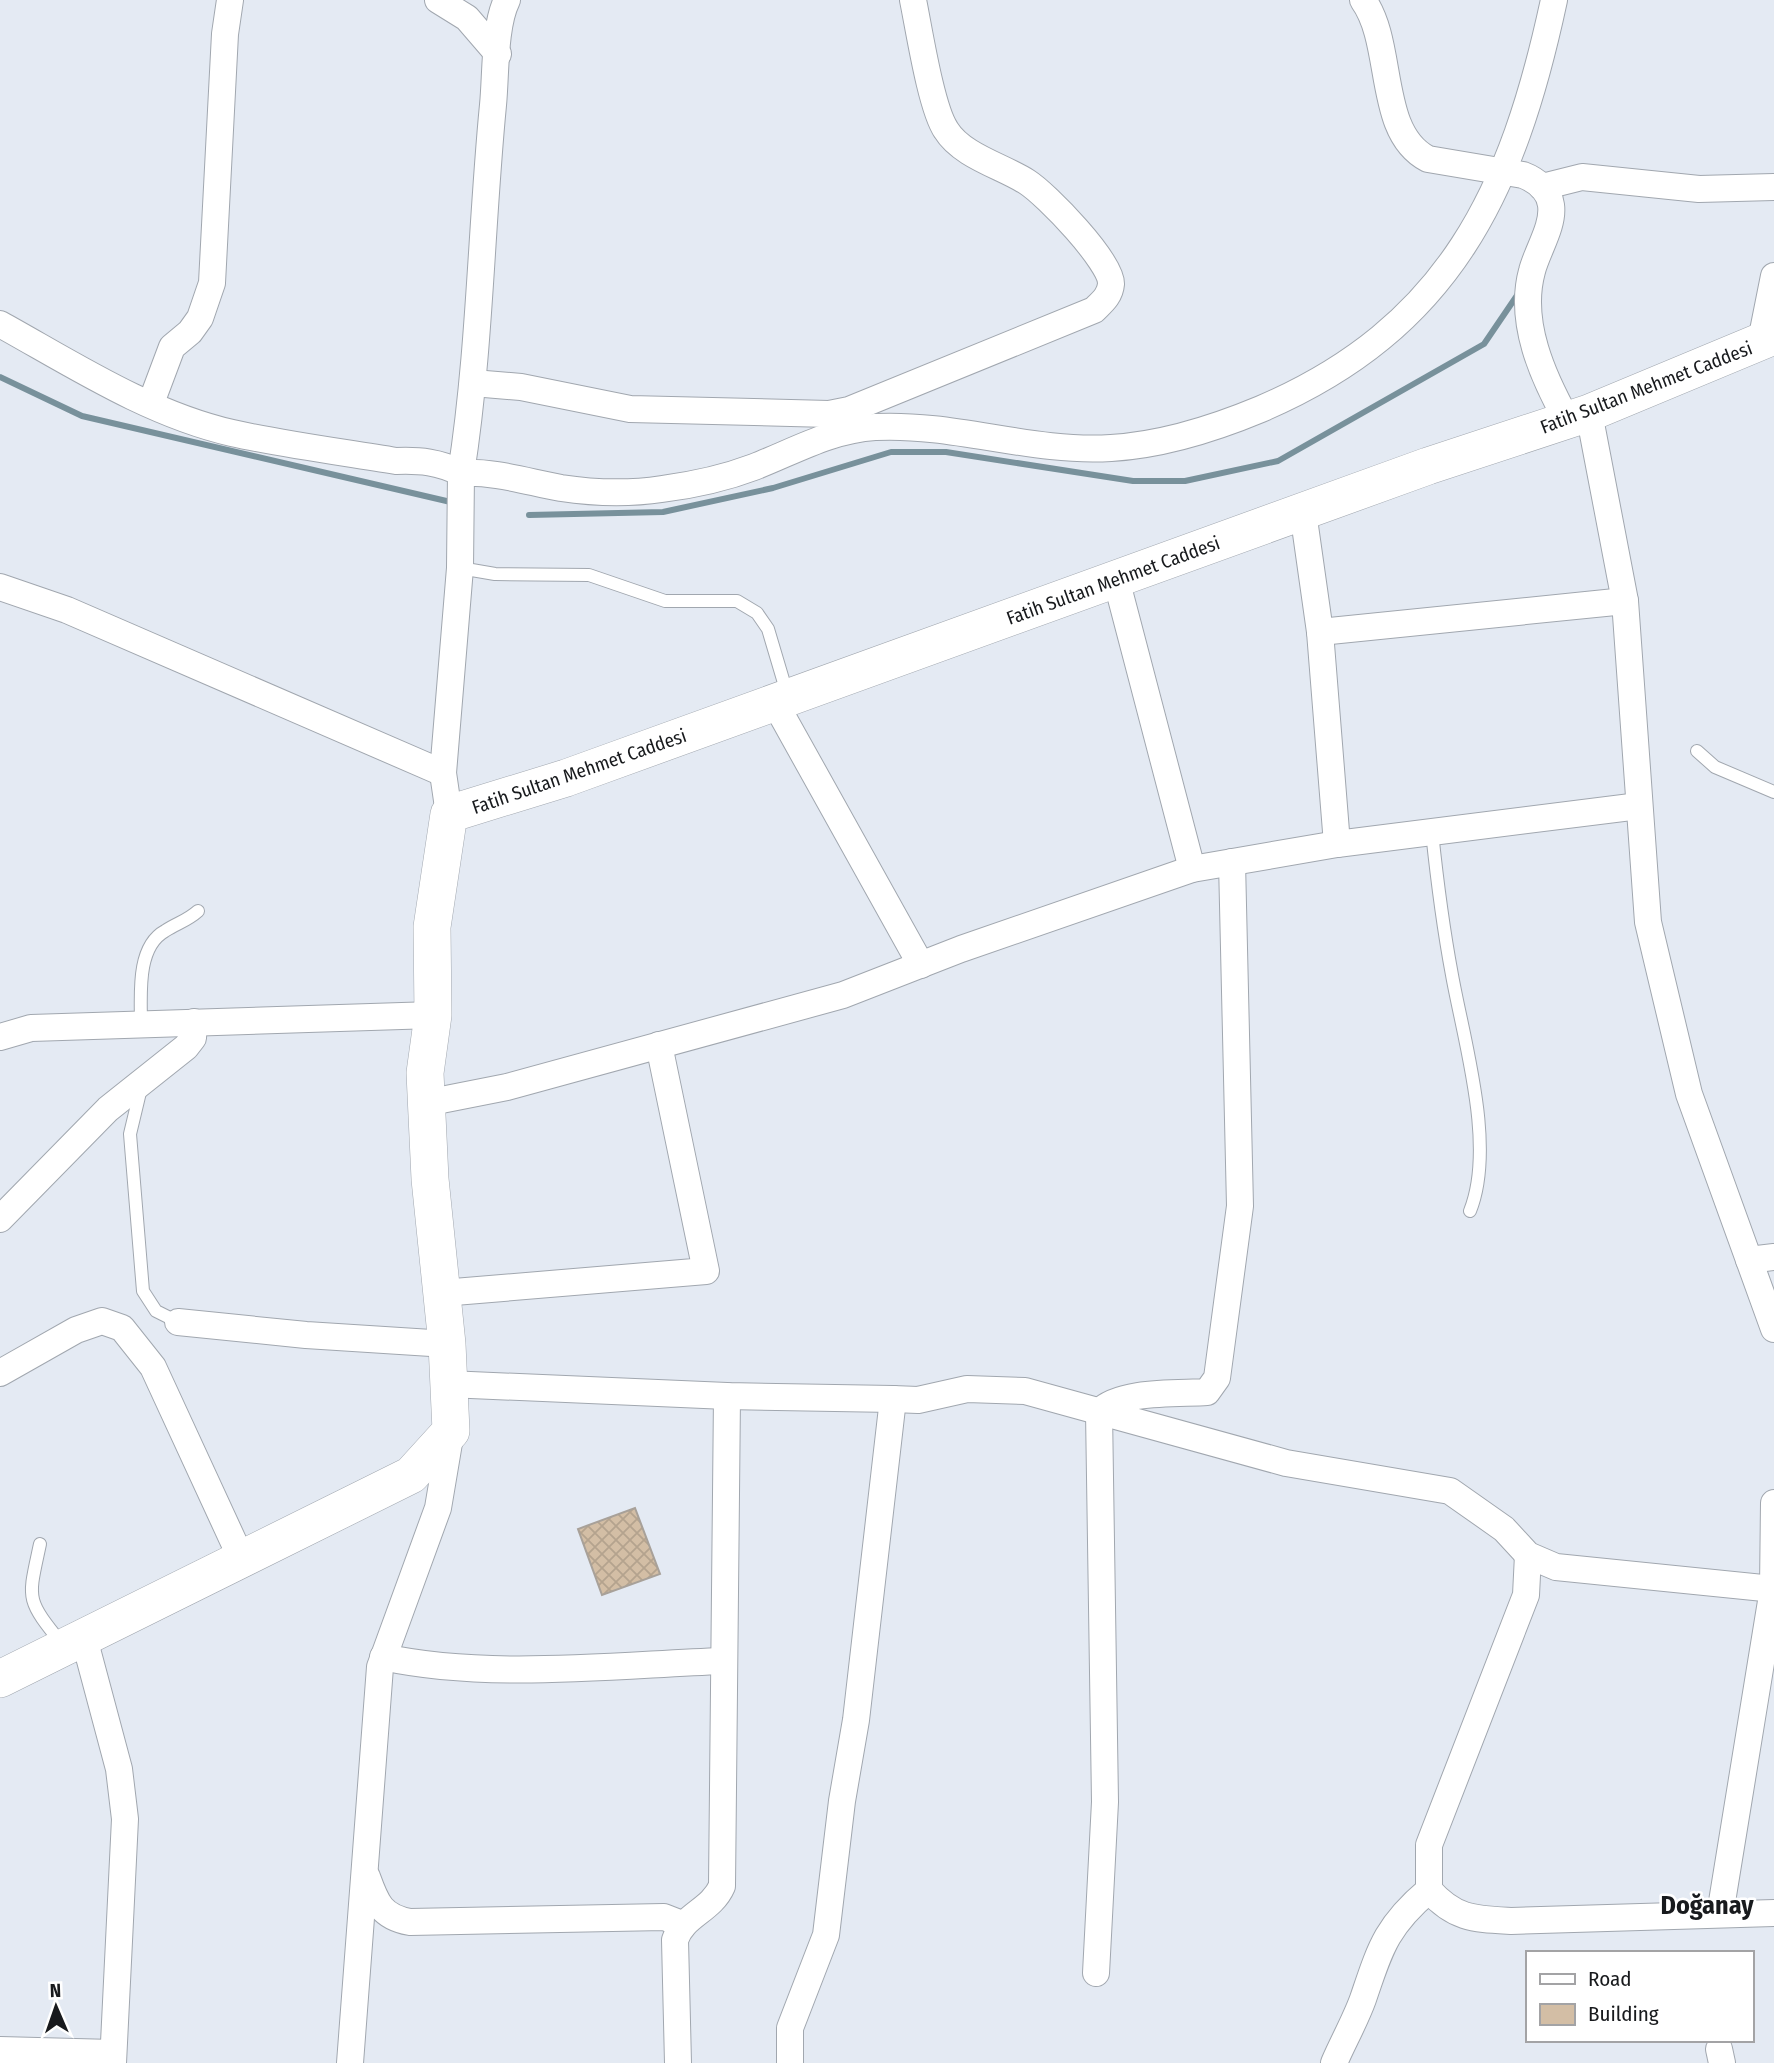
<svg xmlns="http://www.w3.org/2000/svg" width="1774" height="2063" font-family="'Fira Sans Condensed',sans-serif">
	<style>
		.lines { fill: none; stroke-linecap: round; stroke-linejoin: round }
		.stream { stroke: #78919b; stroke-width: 6 }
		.building { fill: url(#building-cross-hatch); stroke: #a8a199; stroke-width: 2 }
		.lane-casing { stroke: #a1a7af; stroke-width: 14 }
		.street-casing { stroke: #a1a7af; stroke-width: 28 }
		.secondary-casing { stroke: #a1a7af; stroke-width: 38 }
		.lane { stroke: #fff; stroke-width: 12 }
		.street { stroke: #fff; stroke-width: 26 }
		.secondary { stroke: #fff; stroke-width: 37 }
		.labels { text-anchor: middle; stroke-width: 5; stroke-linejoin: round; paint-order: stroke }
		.street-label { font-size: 19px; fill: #181a1d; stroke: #fff }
		.district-label { font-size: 26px; font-weight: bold; fill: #181a1d; stroke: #fff }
	</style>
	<defs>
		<pattern id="building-cross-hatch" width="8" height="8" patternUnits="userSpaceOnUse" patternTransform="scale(1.75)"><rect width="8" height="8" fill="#d3bea5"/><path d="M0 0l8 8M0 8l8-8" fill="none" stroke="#b4a38e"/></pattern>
	</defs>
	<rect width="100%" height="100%" fill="#e4eaf3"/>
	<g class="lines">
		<g class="stream">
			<path d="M 0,377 L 82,416 L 455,503"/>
			<path d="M 529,515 L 663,512 L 773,488 L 891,452 L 946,452 L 1133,481 L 1185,481 L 1278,461 L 1484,344 L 1520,291"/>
		</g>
	</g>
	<path class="building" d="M 635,1508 L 660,1574 L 602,1595 L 578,1529 Z"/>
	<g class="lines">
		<defs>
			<g id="lane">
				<path d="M 460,568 L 495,574 L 589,575 L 665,601 L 737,601 L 757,613 L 768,629 L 787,693"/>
				<path d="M 1697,751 L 1715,767 L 1774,792"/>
				<path d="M 1432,832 C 1437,880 1443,927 1452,975 C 1464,1042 1496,1146 1470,1211"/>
				<path d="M 141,1024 C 141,996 136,947 165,931 C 177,923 187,921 198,911"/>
				<path d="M 141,1088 L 130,1134 L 143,1291 L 156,1311 L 178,1322"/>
				<path d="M 40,1544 C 28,1600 25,1598 62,1644"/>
			</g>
			<g id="street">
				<path d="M 438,0 L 467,18 L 498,54"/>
				<path d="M 507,0 C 494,26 496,75 493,105 C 481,228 480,352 461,473 C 494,471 528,482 561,488 C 594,493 629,494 662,489 C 693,485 725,478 754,467 C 795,451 830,430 875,427 C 956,423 1031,453 1111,448 C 1163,445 1213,429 1261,409 C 1450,328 1513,191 1554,0"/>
				<path d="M 1363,0 C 1395,44 1376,132 1428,159 L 1523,175 C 1536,180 1549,190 1551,205 C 1554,226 1537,251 1532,271 C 1518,322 1543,377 1567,420"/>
				<path d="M 1542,187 L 1582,177 L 1699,189 L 1774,187"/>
				<path d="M 0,324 C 74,365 149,414 232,433 C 286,445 342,452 396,461 C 420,460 439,462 461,473 L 460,568 L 443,773 L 449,814"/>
				<path d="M 1761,341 L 1774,276"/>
				<path d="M 473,383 L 521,387 L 630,409 L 829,414 L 849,410 L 1094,310 C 1102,302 1110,296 1111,284 C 1112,262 1046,194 1027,182 C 1002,166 962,156 946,130 C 931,108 919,29 913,0"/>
				<path d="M 151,403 L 172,347 L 190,332 L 200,318 L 212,283 L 225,34 L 230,0"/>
				<path d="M 1589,413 L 1625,601 L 1648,922 L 1689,1094 L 1774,1329"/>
				<path d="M 1303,512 L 1320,632 L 1337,844"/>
				<path d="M 1116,579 L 1192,869"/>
				<path d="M 0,587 L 67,610 L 443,773"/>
				<path d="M 1320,632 L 1625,601"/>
				<path d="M 775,703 L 921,965"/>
				<path d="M 0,1037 L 31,1028 L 433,1015"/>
				<path d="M 426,1103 L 507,1087 L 843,995 L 961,949 L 1192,869 L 1337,844 L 1639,806"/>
				<path d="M 0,1219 L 108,1109 L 186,1047 L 193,1038 L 194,1022"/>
				<path d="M 1749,1260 L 1774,1257"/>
				<path d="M 442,1293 L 706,1271 L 659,1045"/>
				<path d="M 178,1322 L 306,1335 L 447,1344"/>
				<path d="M 0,1373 L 76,1330 L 102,1321 L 122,1328 L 153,1367 L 242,1560"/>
				<path d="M 448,1384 L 727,1396 L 893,1399 L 918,1400 L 967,1389 L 1025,1391 L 1286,1463 L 1450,1491 L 1504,1529 L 1528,1555 L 1556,1567 L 1774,1589"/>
				<path d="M 1528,1555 L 1526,1595 L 1429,1845 L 1429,1890 C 1455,1919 1474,1919 1511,1921 L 1774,1913"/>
				<path d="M 84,1638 L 119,1769 L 125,1819 L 113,2063"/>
				<path d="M 383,1657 C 488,1680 615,1665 722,1661"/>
				<path d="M 367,1877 C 376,1902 381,1917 410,1922 L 664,1917 L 682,1924"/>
				<path d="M 1720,1914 L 1773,1589 L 1774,1503"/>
				<path d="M 1096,1973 L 1105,1802 L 1099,1412 C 1120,1390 1178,1394 1207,1392 L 1217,1378 L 1240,1206 L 1232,862"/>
				<path d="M 1719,2049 L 1722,2063"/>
				<path d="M 0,2050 L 113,2053"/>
				<path d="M 350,2063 L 380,1667 L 438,1508 L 451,1431"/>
				<path d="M 678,2063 L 675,1940 C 683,1915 711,1911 722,1886 L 727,1396"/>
				<path d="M 790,2063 L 790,2028 L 826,1935 L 842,1801 L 856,1720 L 893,1399"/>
				<path d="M 1334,2063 C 1343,2042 1355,2021 1363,1999 C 1380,1949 1386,1926 1429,1890"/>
			</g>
			<path id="secondary" d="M 0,1679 L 411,1475 L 451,1431 L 447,1344 L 430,1179 L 425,1073 L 433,1015 L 432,927 L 449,814 L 566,778 L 1428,466 L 1589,413 L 1774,336"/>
		</defs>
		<use href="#lane" class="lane-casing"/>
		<use href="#street" class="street-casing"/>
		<use href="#secondary" class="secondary-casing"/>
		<use href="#lane" class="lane"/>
		<use href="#street" class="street"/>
		<use href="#secondary" class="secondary"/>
	</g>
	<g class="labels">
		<g class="street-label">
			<text transform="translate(1646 387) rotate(-21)" y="7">Fatih Sultan Mehmet Caddesi</text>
			<text transform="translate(1113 580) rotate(-20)" y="7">Fatih Sultan Mehmet Caddesi</text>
			<text transform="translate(579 771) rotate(-19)" y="7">Fatih Sultan Mehmet Caddesi</text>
		</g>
		<g class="district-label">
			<text x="1707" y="1914">Doğanay</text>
		</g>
	</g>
	<rect x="1526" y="1951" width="228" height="91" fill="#ffffff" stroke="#a3a3a5" stroke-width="2"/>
	<rect x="1540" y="1974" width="35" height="10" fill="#ffffff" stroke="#a3a3a5" stroke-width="2"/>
	<text x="1588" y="1986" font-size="21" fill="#181a1d">Road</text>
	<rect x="1540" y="2004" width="35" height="21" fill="#d3bea5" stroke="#a3a3a5" stroke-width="2"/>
	<text x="1588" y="2021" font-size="21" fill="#181a1d">Building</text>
	<g transform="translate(56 2007) rotate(358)" stroke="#ffffff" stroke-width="5" paint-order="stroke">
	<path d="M0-5L12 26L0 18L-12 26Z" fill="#181a1d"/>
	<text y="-10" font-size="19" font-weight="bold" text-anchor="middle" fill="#181a1d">N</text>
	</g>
</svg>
